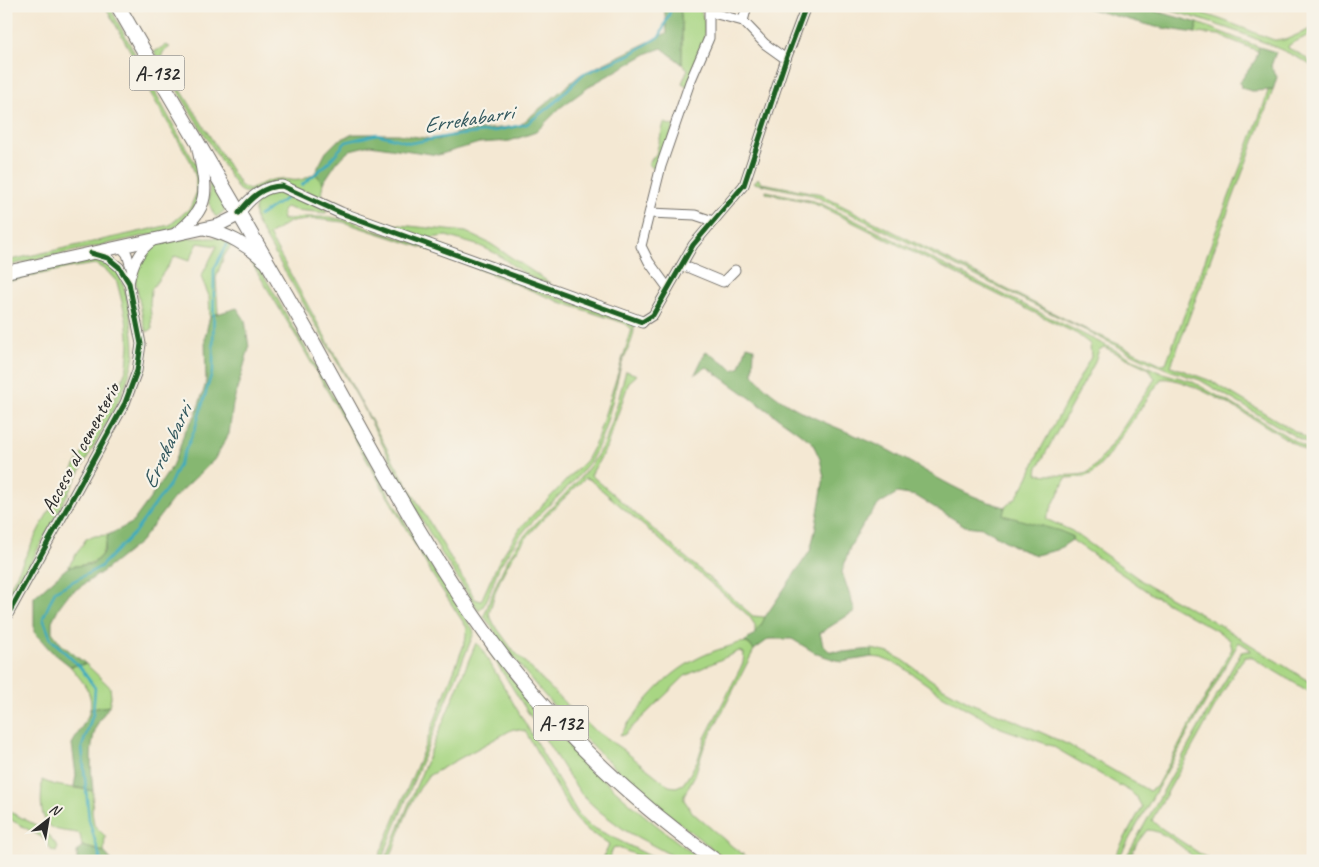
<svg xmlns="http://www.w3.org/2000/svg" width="1319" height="867" font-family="Caveat,sans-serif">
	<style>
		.green { fill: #a8d683; stroke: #6a8057; fill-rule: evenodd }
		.forest { fill: #86b771; stroke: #58714e }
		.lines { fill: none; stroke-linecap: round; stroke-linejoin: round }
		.stream { stroke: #3facbd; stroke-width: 2.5 }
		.minor-casing { stroke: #716d66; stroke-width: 11 }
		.tertiary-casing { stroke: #716d66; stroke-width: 13 }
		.secondary-casing { stroke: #716d66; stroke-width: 14 }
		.primary-casing { stroke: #716d66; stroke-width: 16 }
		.minor { stroke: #fff; stroke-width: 9 }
		.tertiary { stroke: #fff; stroke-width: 11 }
		.secondary { stroke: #fff; stroke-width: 12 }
		.primary { stroke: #fff; stroke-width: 14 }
		.cycleway-casing { stroke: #f7f3e8; stroke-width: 8 }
		.cycleway { stroke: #1b5e20; stroke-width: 5 }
		.labels { text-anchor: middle; stroke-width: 4.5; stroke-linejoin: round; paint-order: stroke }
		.shield { fill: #f7f3e8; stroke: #686764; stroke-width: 1 }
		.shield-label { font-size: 20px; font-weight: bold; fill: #2b2b2b }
		.street-label { font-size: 21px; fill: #2b2b2b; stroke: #f7f3e8 }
		.water-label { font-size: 22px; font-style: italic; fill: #32585e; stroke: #f7f3e8 }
	</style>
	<rect width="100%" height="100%" fill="#f7f3e8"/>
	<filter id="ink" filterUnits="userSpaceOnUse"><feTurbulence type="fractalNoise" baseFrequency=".02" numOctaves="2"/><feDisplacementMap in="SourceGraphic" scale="10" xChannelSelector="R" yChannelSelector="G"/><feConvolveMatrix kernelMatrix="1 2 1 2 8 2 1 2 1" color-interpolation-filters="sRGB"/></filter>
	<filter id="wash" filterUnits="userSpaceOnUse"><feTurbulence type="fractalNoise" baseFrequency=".0096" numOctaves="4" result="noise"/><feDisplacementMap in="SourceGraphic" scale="20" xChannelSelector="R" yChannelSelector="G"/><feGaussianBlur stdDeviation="1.12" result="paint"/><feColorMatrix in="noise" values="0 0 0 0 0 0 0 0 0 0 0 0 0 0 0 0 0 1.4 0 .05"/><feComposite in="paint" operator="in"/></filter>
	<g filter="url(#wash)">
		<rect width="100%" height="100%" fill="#f4e8d3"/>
		<g class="green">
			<path d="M 105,6 L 109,6 C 140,61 167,118 200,171 C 203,199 194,215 171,230 L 6,266 L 6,261 L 170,225 L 190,208 L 196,194 L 196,178 L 191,162 L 151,94 L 137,63 Z"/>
			<path d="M 680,6 L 697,6 C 716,28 696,64 688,87 L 682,83 L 688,69 L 682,64 L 682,26 Z"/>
			<path d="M 1155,6 C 1196,6 1236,26 1274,40 L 1285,40 L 1313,28 L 1313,33 L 1289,45 L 1288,48 L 1302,55 L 1313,64 L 1313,67 C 1299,57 1284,51 1268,44 C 1231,28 1193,17 1155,6 Z"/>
			<path d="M 1198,23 L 1259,47 L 1258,51 L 1219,35 L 1195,33 Z"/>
			<path d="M 166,45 L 170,47 L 163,52 L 161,58 L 241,186 L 250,190 C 257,186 264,182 272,180 C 290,176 294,187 315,173 L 323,183 L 321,196 L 356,213 L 390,224 L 466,232 L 491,244 L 550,283 L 538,281 L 519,270 L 497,254 L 480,246 L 446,236 L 423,239 L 375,223 L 305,191 L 256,191 C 249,193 244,194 238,189 L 154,52 Z"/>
			<path d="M 1273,90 L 1171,366 L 1211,381 L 1313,442 L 1313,447 L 1200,380 L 1169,370 L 1143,359 L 813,195 L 754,183 L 758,178 L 761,183 L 822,194 L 827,198 L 1077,325 L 1161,364 L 1166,363 L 1263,107 L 1268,91 Z"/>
			<path d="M 664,123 L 674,126 L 657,171 L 648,164 L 656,154 Z"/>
			<path d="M 210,182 L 226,210 L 216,217 C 207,205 209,196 210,182 Z"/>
			<path d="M 276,189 L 285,190 L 327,210 L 326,213 L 295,210 L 286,207 L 282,211 L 283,220 L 304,217 L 329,217 L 352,221 L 377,231 L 451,254 L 548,294 L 634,323 C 636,339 624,354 620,369 C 613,397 605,440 589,463 C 566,494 531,516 510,550 C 506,556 501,563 498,570 C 493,581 488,604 479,611 L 442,554 L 418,513 L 363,407 L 256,221 C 252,203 259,194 276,189 ZM 315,219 L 343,222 L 442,254 L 560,302 L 624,323 L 632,329 L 596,442 L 586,460 L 521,527 L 499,561 L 481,601 L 475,599 L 398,469 L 269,235 L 289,222 Z"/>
			<path d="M 766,191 L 813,201 L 824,205 L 1159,372 L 1191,381 L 1257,418 L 1313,452 L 1313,456 C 1286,439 1188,373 1161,379 L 1105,460 L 1093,473 L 1084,477 L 1066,478 L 1046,519 L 1072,531 L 1149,586 L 1213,621 L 1313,684 L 1313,694 L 1251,657 L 1245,657 L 1237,667 L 1152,820 L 1158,826 L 1211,861 L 1197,861 C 1186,849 1163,830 1147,830 L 1137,843 L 1128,861 L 1124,861 L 1241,652 L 1246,651 L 1250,651 L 1250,649 L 1239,642 L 1117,861 L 1112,861 L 1142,807 L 1137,798 L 1131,792 L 1052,746 L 1001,728 L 942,695 L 901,666 L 881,658 L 872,657 L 872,649 L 889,653 L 903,660 L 940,686 L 973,704 L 1018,722 L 1069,745 L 1149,791 L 1156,787 L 1232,649 L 1230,640 L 1222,634 L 1151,594 L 1072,540 L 1072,536 L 1002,515 L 1005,507 L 1016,498 L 1028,478 L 1039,452 L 1091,357 L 1090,344 L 1077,334 L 822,207 L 810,202 L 766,193 ZM 1104,347 L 1149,369 L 1155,379 C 1144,394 1100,467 1087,473 C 1079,477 1047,475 1037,474 L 1038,467 L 1094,364 L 1099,350 Z"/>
			<path d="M 189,238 L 220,238 L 233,243 L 224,256 L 216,278 L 218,314 L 210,316 L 209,296 L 201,277 L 217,246 L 198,243 L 189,261 L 175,256 L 151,290 L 150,304 L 152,329 L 147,332 L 144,325 L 134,273 L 144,253 L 153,245 Z"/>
			<path d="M 247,255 L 250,255 L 254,258 L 407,526 L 435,572 L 473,629 L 474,633 L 381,861 L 377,861 L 421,756 L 465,642 L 467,628 L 433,576 L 296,336 Z"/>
			<path d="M 89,260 C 100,260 113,263 119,274 C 127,288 135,339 134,355 C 132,369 126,383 121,396 L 6,608 L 6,596 L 41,525 L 117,393 L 127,367 L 129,345 L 126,318 L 117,282 L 107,271 L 95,264 L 68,268 L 6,282 L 6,278 Z"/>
			<path d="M 626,371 L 637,375 L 629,382 L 606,448 L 591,475 L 753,616 L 765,617 L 761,628 L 755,636 L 755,625 L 749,616 L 589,479 L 585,478 C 553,510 515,541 498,585 C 494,594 492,604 489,614 L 494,624 L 512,649 L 567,705 L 593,729 L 622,749 L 669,786 L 676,787 L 683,784 L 690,774 L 698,759 L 705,738 L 743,663 L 744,653 L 739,651 L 685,676 L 624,735 L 620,735 C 650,693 676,661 727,647 C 740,643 745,638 754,650 L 704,747 L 695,775 L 684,795 L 684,800 L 693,813 L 733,847 L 752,861 C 745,861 735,863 729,860 C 714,852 692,832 677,821 C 605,763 535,694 484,616 C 494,589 503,563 521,540 C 545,510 578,487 598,454 C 613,430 618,398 626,371 Z"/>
			<path d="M 108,535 C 101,564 96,563 68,567 L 86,539 L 95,536 Z"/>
			<path d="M 476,643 L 480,646 L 580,817 L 590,826 L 660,861 L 652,861 L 616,847 L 613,848 L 608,861 L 602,861 L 609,845 L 583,827 L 570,810 L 525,731 L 513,729 L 428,776 C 409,800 400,833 389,861 L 385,861 Z"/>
			<path d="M 487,648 C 517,685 547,723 581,758 C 618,795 661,830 703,861 L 682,861 L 626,831 L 599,811 L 582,795 L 564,769 Z"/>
			<path d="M 86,664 L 110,687 L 111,697 L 109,706 L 90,709 C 94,692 80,679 70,666 Z"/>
			<path d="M 42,780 C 58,788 76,787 93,791 L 92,812 L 94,825 L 105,836 L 104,852 L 82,846 L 80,834 C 72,831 60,832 53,828 C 37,819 42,795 42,780 Z"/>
			<path d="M 6,810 L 44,829 L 58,847 L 56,852 L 51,850 L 45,839 L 6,817 Z"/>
		</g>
		<g class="forest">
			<path d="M 664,6 L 680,6 L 682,26 L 682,64 L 662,48 L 648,53 L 593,84 L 561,107 L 536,132 L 510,141 L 479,143 L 438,155 L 370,145 L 350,150 L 337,162 L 323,183 L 315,173 L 326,152 L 337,141 L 353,134 L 398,134 L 438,140 L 460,132 L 519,126 L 580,75 L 667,33 Z"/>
			<path d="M 1079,6 L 1137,6 L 1198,23 L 1195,33 L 1156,27 Z"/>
			<path d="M 1259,47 L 1276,52 L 1271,66 L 1277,77 L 1273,90 L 1252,91 L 1241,88 L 1240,82 L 1256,59 Z"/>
			<path d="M 237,308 L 245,320 L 249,348 L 233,404 L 229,434 L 214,460 L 173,499 L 140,542 L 105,570 L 68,595 L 59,607 L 52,621 L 52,632 L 61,644 L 86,664 L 70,666 L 51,651 L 34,632 L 34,597 L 68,567 L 93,564 L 104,552 L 108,535 L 132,523 L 154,493 L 171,468 L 179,450 L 184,433 L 196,414 L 206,383 L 205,337 L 210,316 Z"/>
			<path d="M 747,346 L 754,348 L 753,374 C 783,413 845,428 888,450 C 926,470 962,496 1005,507 L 1003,515 L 1060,531 L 1072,536 L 1072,540 L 1057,550 L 1036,555 L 1019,549 L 983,528 L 965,526 L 916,496 L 897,493 L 879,504 L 864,523 L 850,547 L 842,572 L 855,611 L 820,633 L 823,645 L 829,651 L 844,652 L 872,649 L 872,657 L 842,662 L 817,654 L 792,639 L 769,639 L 754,650 L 749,644 L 744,642 C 755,635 760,629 765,617 L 810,551 L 815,531 L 824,477 L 820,459 L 812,442 L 707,367 L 695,374 L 706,351 L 734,370 L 740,367 Z"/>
			<path d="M 109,706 C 105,713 99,720 96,727 C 89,748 91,770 93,791 L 74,787 L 76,775 L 72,744 L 88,716 L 90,709 Z"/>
			<path d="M 82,846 L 104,852 L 112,861 L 77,861 L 77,852 Z"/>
		</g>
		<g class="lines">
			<g class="stream">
				<path d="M 302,185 L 326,165 L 346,142 L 377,134 L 411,143 L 450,136 L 494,131 L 527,124 L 555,102 L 583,74 L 629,55 L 660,36 L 670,12 L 670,6"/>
				<path d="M 259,216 L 291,195"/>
				<path d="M 101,861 L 89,820 L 82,747 L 93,714 L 95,688 L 80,667 L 51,639 L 43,618 L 55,591 L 100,567 L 135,532 L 170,484 L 195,429 L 213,369 L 214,269 L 227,244"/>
			</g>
		</g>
	</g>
	<g filter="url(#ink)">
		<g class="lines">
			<defs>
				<g id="minor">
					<path d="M 747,6 L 743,21 L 765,44 L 786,59"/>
					<path d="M 650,213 L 695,215 L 713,221"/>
					<path d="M 121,247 L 127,254 L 132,271"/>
					<path d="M 682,265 L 723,282 L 735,270"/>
					<path d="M 129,283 C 133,265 138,251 153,241"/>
					<path d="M 668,288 L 649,262 L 641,246 L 661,166 L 690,82 L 709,38 L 709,12 L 743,21"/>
					<path d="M 642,322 L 653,315 L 693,245 L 744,185 L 786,59 L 806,6"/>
					<path d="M 6,618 L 125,403 L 137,371 L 141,344 L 129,283 L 119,267 L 108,258 L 94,254"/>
				</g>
				<path id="tertiary" d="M 239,213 C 250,198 263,186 282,186 L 341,213 L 642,322"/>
				<g id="secondary">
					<path d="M 206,229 C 229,235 246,244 264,261"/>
					<path d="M 177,233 C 213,206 206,187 198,147"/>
					<path d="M 6,272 L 219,225 L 233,218 L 239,213"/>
				</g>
				<path id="primary" d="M 118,6 C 181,116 247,225 309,335 C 371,446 429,560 506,661 C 565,737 638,805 716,861"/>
			</defs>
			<use href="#minor" class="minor-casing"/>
			<use href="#tertiary" class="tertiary-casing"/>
			<use href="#secondary" class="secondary-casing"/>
			<use href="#primary" class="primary-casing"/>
			<use href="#minor" class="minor"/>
			<use href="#tertiary" class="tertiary"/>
			<use href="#secondary" class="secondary"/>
			<use href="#primary" class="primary"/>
			<defs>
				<g id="cycleway">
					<path d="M 239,213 C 250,198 263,186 282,186 L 341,213 L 642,322 L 653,315 L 693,245 L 744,185 L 786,59 L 806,6"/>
					<path d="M 6,618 L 125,403 L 137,371 L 141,344 L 129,283 L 119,267 L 108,258 L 91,253"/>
				</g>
			</defs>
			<use href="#cycleway" class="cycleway-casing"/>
			<use href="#cycleway" class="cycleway"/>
		</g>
	</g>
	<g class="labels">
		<g class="shield">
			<rect x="129.5" y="55.5" width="55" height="35" rx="4"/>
			<rect x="533.5" y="705.5" width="55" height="35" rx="4"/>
		</g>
		<g class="shield-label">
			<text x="157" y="80">A-132</text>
			<text x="561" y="730">A-132</text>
		</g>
		<g class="street-label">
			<text transform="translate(80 448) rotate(-62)" y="7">Acceso al cementerio</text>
		</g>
		<g class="water-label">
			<text transform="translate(468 118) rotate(-9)" y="8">Errekabarri</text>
			<text transform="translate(166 446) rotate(-65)" y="8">Errekabarri</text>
		</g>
	</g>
	<rect width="1319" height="867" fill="none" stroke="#f7f3e8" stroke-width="25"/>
	<g transform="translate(48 820) rotate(31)" stroke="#f7f3e8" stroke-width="4" paint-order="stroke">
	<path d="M0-4L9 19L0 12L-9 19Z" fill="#2b2b2b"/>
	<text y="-8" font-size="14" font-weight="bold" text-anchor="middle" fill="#2b2b2b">N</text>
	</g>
</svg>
